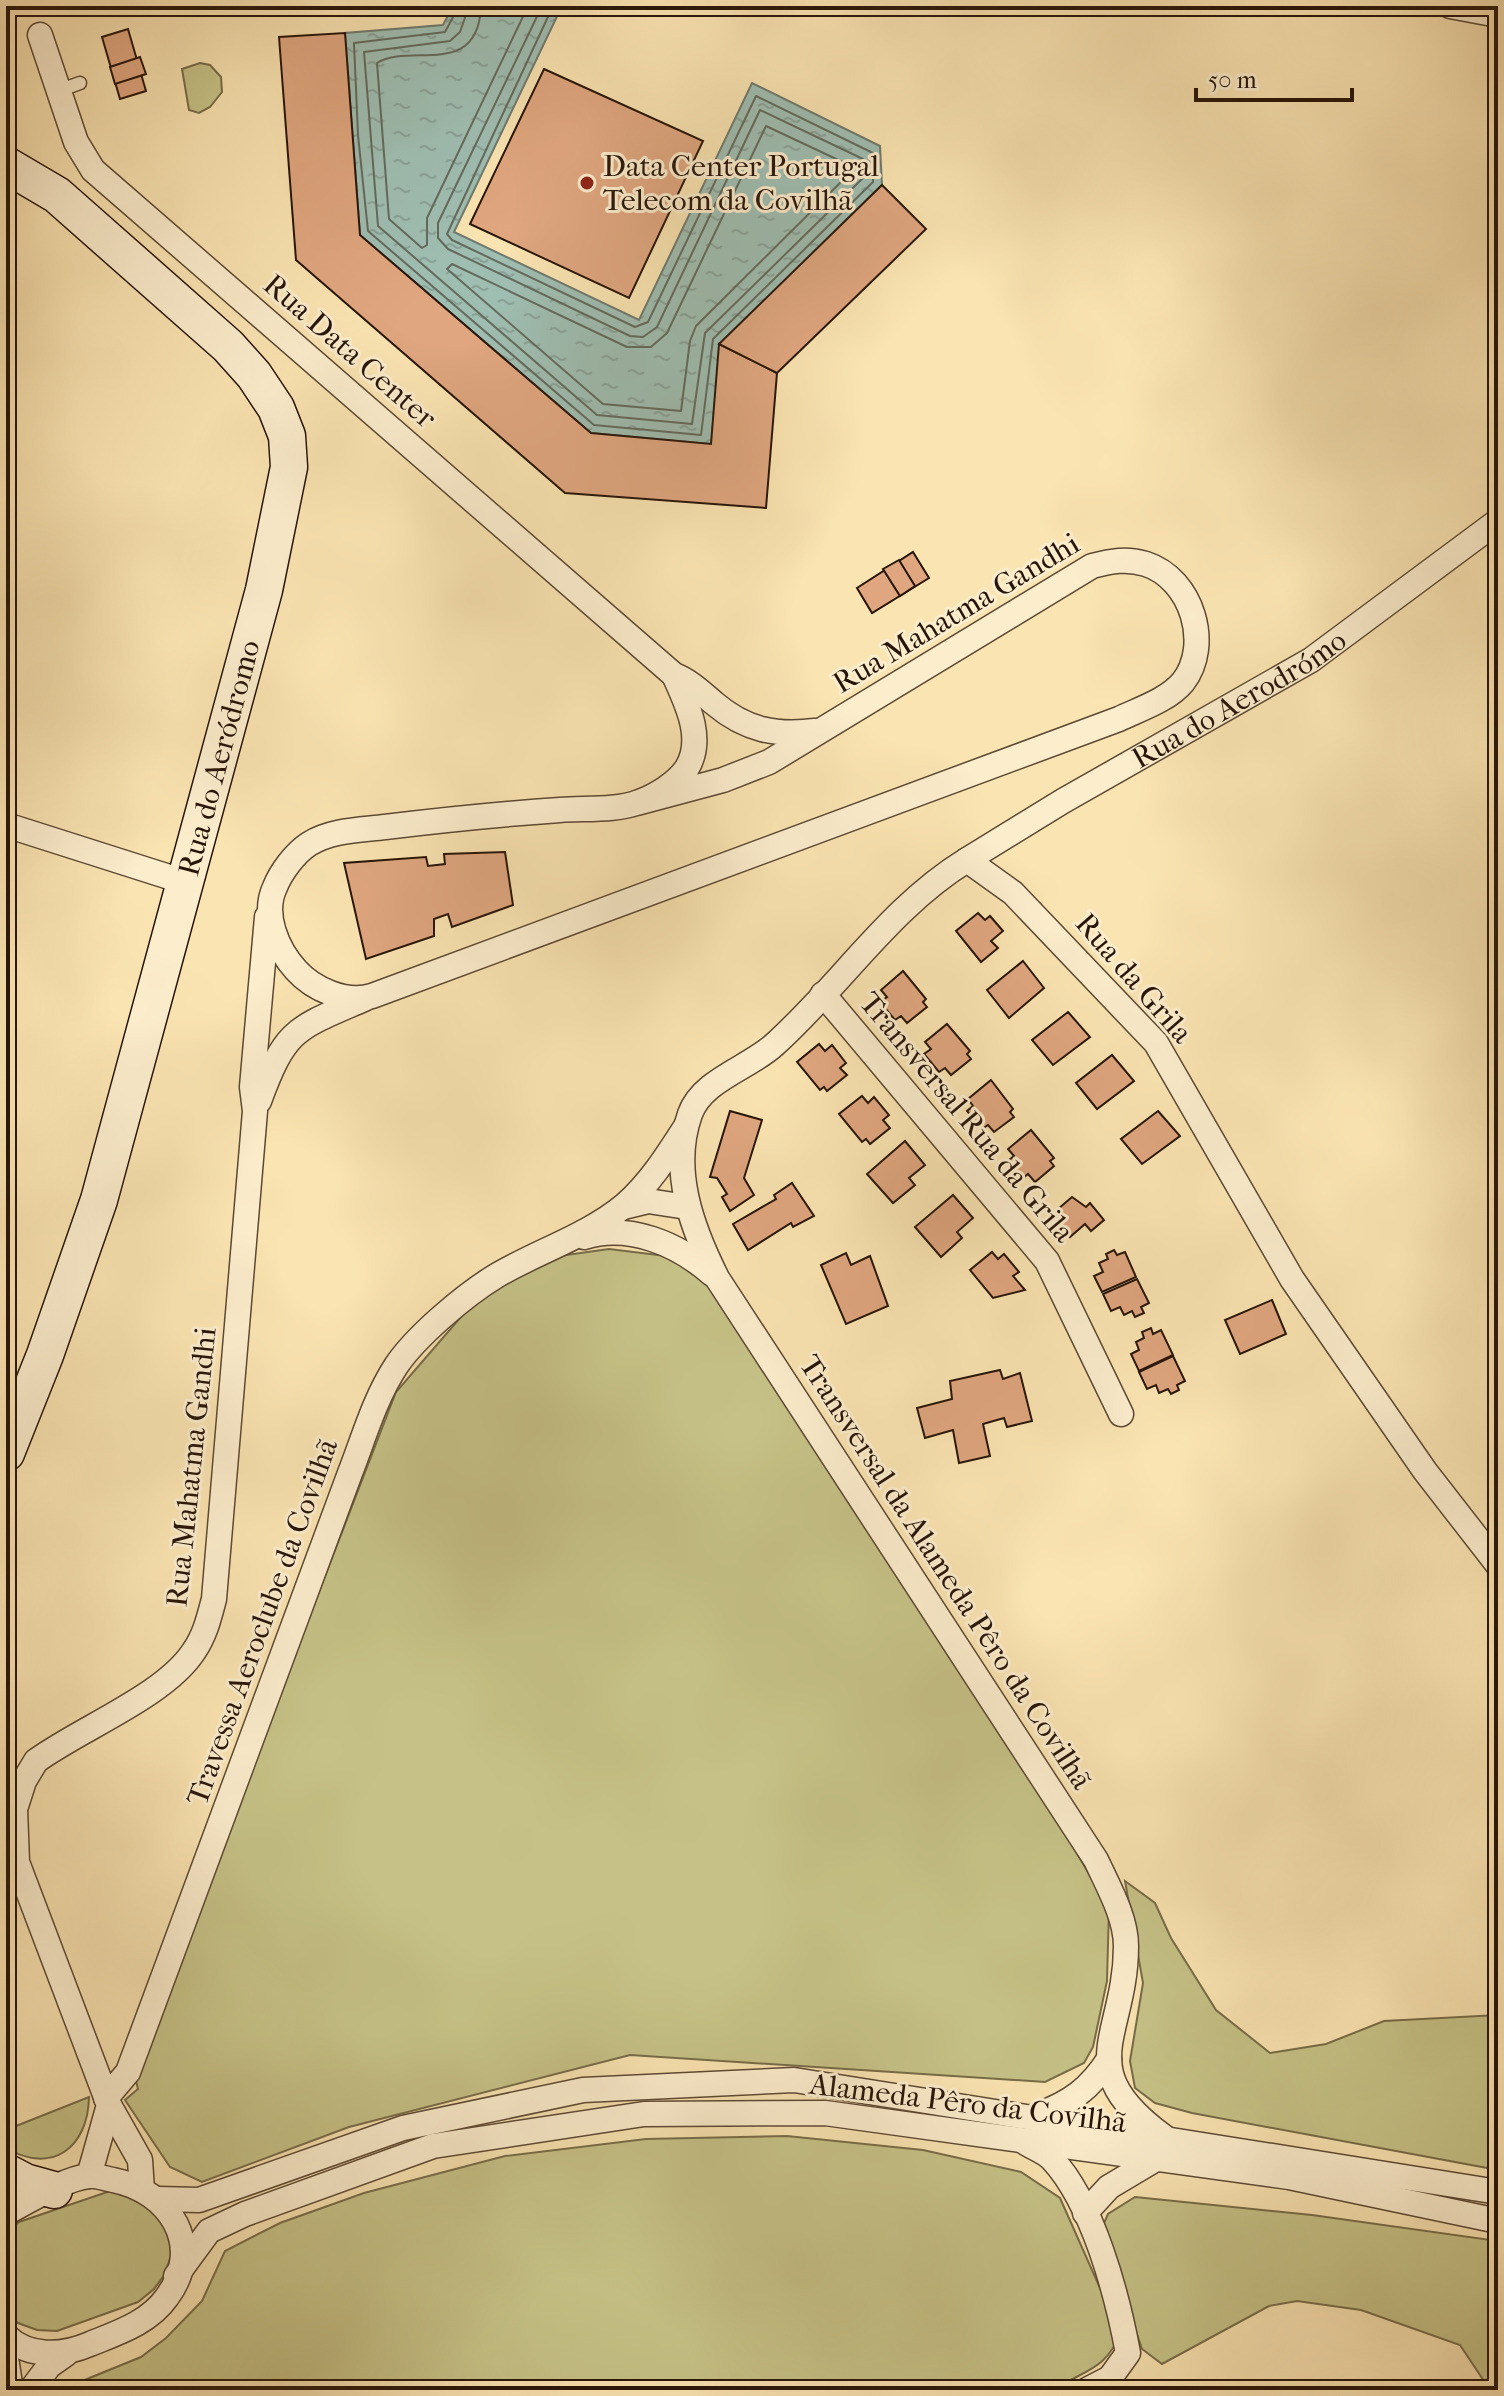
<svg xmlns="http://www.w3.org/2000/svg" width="1504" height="2396" font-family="'IM FELL French Canon',serif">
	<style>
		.grass { fill: #c6c287; stroke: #776c48; stroke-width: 2 }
		.water { fill: url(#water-ripples); stroke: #6f7a6e; stroke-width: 2 }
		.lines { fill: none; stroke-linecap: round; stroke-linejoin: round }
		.shore { stroke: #646a5e; stroke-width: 2 }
		.building { fill: #dfa67f; stroke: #281509; stroke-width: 2 }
		.lane-casing { stroke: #5c4933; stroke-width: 15 }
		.street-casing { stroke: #5c4933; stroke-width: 27 }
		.secondary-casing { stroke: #281509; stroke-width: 39 }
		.lane { stroke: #fcedcd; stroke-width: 12 }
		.street { stroke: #fcedcd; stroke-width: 24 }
		.secondary { stroke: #fcedcd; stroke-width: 36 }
		.poi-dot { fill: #8f2418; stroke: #fcedcd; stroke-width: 3 }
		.labels { text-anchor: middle; stroke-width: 6; stroke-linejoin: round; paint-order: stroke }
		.poi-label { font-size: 30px; fill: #281509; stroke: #fcedcd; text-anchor: start }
		.street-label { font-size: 30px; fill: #281509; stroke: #fcedcd }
	</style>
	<defs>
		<pattern id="water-ripples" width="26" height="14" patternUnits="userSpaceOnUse" patternTransform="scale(2)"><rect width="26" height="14" fill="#9fbeb2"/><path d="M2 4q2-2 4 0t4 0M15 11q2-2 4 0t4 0" fill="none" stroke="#89a298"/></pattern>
	</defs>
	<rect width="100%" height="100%" fill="#fae4b2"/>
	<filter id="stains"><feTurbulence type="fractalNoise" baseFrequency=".0025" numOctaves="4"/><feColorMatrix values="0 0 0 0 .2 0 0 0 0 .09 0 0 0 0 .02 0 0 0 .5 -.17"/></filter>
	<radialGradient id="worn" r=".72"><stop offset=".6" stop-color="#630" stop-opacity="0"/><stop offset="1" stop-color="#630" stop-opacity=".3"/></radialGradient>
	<g class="grass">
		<path d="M 200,63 L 210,65 L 221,77 L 222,92 L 210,107 L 199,113 L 189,110 L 182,69 Z"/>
		<path d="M 609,1249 L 666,1256 L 699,1268 L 1068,1838 L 1109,1908 L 1107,1981 L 1093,2047 L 1084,2063 L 1045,2082 L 630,2055 L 349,2127 L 202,2182 L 170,2167 L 125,2100 L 138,2089 L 130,2057 L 285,1680 L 396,1392 L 473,1303 L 552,1257 Z"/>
		<path d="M 1125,1881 L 1155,1903 L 1171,1938 L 1216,2010 L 1270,2053 L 1326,2044 L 1384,2021 L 1498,2015 L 1498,2170 L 1192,2113 L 1155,2103 L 1135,2088 L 1130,2061 L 1143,1983 Z"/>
		<path d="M 89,2097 C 88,2148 52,2175 6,2148 L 6,2130 Z"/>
		<path d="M 787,2136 L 923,2150 L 1021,2172 L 1060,2198 L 1120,2333 C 1107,2370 1083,2370 1054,2390 L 60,2390 L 141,2357 L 166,2338 L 202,2301 L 225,2251 L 280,2223 L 364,2193 L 505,2156 L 646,2139 Z"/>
		<path d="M 113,2190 L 150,2202 L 170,2235 L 171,2255 L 165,2274 L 154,2289 L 138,2302 L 57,2331 L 37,2330 L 18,2323 L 6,2313 L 6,2233 L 19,2222 Z"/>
		<path d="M 1135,2197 L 1312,2215 L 1498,2241 L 1498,2390 L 1490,2390 L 1460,2345 L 1361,2310 L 1297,2301 L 1269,2306 L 1162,2364 L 1142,2349 L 1101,2230 L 1108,2214 Z"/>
	</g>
	<path class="water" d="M 453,6 L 562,6 L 454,232 L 639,320 L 752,83 L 880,146 L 882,185 L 720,344 L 711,444 L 591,433 L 360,235 L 345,33 L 443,25 Z"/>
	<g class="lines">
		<g class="shore">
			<path d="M 459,6 L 445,32 L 354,43 L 358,135 L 368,231 L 594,425 L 701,435 L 713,339 L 873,182 L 873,153 L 756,96 L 648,322 L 635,327 L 452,240 L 447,234 L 553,6"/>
			<path d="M 469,6 L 460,32 L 450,41 L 364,52 L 378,226 L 597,415 L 692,424 L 705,333 L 863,178 L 863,159 L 760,110 L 657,327 L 643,337 L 630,336 L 448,249 L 438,238 L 438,223 L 542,6"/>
			<path d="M 481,6 C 478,80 410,42 377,63 L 389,219 L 422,248 L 427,245 L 427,218 L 528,6"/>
			<path d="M 766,126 L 849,165 L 851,172 L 696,326 L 690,341 L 681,411 L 603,404 L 447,269 L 452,264 L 627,347 L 651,347 L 667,333 Z"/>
		</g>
	</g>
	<g class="building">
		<path d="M 128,29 L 146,91 L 120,99 L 102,37 Z"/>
		<path d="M 345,33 L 360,235 L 591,433 L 711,444 L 719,344 L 777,373 L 766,508 L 565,493 L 296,260 L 279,37 Z"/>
		<path d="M 140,57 L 146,74 L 115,84 L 110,67 Z"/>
		<path d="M 544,69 L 703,141 L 629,298 L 470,224 Z"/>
		<path d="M 882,185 L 926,229 L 777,373 L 719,344 Z"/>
		<path d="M 913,552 L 929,578 L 872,613 L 857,588 Z"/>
		<path d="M 899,560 L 915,586 L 900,596 L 883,569 Z"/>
		<path d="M 505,852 L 513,905 L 452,927 L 448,914 L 434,919 L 434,936 L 366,959 L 344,863 L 426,857 L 428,866 L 445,864 L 444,854 Z"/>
		<path d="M 978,913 L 985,920 L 990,916 L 1003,931 L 991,941 L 998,948 L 981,962 L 956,931 Z"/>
		<path d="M 1023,961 L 1044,988 L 1009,1018 L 987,990 Z"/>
		<path d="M 903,971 L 926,999 L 923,1002 L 927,1007 L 907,1023 L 901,1016 L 895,1020 L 880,1002 L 887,997 L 881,990 Z"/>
		<path d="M 1068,1012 L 1090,1037 L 1053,1065 L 1032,1040 Z"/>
		<path d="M 947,1024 L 970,1051 L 967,1054 L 971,1059 L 951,1075 L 945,1068 L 939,1072 L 924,1054 L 931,1049 L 925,1042 Z"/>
		<path d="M 819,1044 L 825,1051 L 832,1045 L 846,1063 L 840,1068 L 847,1075 L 827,1091 L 824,1087 L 820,1090 L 797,1062 Z"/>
		<path d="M 1112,1055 L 1134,1081 L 1097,1109 L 1076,1083 Z"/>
		<path d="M 991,1080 L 1013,1109 L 1010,1112 L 1014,1117 L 994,1132 L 988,1125 L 982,1129 L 967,1111 L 973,1106 L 968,1099 Z"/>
		<path d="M 862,1096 L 868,1103 L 874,1097 L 889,1115 L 883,1120 L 890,1128 L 870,1144 L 866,1139 L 862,1142 L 839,1114 Z"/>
		<path d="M 730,1111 L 762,1120 L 744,1178 L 754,1195 L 730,1211 L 722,1197 L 727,1194 L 717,1178 L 710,1177 Z"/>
		<path d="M 1158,1111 L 1180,1136 L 1142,1164 L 1121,1139 Z"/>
		<path d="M 1031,1130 L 1054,1158 L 1050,1161 L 1054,1166 L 1035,1182 L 1028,1174 L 1022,1179 L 1008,1161 L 1014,1156 L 1008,1149 Z"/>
		<path d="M 905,1141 L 925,1165 L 909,1178 L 915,1185 L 893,1203 L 867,1174 Z"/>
		<path d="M 792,1183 L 814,1216 L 793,1227 L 791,1223 L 748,1250 L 733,1224 L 776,1199 L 774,1195 Z"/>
		<path d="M 953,1195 L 973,1218 L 957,1232 L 962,1238 L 941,1257 L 915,1227 Z"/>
		<path d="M 1072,1197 L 1086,1207 L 1090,1203 L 1104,1220 L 1091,1231 L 1085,1224 L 1070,1237 L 1059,1224 L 1066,1218 L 1058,1209 Z"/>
		<path d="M 1114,1250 L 1117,1255 L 1125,1252 L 1136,1277 L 1102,1292 L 1094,1276 L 1103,1272 L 1099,1263 L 1108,1259 L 1106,1254 Z"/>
		<path d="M 992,1252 L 998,1259 L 1004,1254 L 1019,1272 L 1013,1276 L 1025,1290 L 993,1298 L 970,1270 Z"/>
		<path d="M 846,1253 L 851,1265 L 870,1256 L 888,1306 L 846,1324 L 821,1265 Z"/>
		<path d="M 1137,1279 L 1149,1303 L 1141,1307 L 1144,1313 L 1135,1317 L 1132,1311 L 1124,1315 L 1120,1307 L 1111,1311 L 1103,1294 Z"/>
		<path d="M 1272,1300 L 1286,1334 L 1240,1354 L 1225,1320 Z"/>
		<path d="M 1151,1328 L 1153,1334 L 1161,1330 L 1173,1355 L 1139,1371 L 1131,1354 L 1139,1350 L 1136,1342 L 1144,1338 L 1142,1332 Z"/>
		<path d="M 1173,1356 L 1185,1381 L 1177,1385 L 1179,1390 L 1171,1394 L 1168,1389 L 1159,1393 L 1156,1385 L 1147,1389 L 1139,1372 Z"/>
		<path d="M 1000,1370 L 1003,1379 L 1020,1373 L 1032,1421 L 1007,1427 L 1004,1418 L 983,1424 L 990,1456 L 959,1463 L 953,1430 L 925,1438 L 917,1408 L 952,1399 L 950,1381 Z"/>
	</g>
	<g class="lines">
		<defs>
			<path id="lane" d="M 58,91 L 80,83"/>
			<g id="street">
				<path d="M 1450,6 L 1498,15"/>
				<path d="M 40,35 L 76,142 L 93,170 L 674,675 C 690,681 703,694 715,704 C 746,730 776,736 815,731"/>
				<path d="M 637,803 L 723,780 L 769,762 L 1092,566 C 1111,561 1127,558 1146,564 C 1192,579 1212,645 1183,682 C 1168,700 1140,709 1119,719 L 372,996 C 346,1004 313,989 296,970 C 277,949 262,914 275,887 C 281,872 295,853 309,844 C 331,830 360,830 385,827 C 443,820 501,814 560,810 C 584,808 616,811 639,802 C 656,796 677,783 687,768 C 705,738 686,702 674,675"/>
				<path d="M 6,825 L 185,882"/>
				<path id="s1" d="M 967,860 L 1063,801 L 1311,660 L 1498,521"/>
				<path d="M 823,994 L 1047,1261 L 1121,1414"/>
				<path d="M 259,1101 C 286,1028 295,1029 364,999"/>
				<path d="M 623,1207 L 648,1201 L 687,1207"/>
				<path d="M 584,1237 C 629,1223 678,1244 712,1274"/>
				<path d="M 106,2098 L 128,2072 L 350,1473 C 364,1437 375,1398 396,1366 C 416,1336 465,1295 496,1276 C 538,1251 586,1237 625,1205 C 650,1183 667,1156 685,1128"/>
				<path d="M 1037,2115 C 1070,2103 1090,2089 1109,2059"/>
				<path d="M 1164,2137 C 1069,2068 1126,2037 1126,1946 C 1126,1917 1108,1886 1096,1860 L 717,1278 C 692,1228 670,1170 690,1114 C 702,1080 749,1068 774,1045 C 840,986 890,907 967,860 L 1013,893 L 1156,1043 L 1292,1279 L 1425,1471 L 1498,1565"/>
				<path d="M 1026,2143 C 1034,2148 1045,2152 1052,2159 C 1093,2203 1117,2294 1128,2353 L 1110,2378 L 1087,2390"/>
				<path d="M 89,2176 L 109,2105"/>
				<path d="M 142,2190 L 140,2160 L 109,2105 L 17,1862 L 15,1809 L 24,1781 L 36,1761 C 81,1728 165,1696 194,1651 C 205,1635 209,1618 214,1599 L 255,1111 L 252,1087 L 267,917"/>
				<path d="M 158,2199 L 199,2200 L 403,2128 L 583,2090 L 794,2080 L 1498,2192"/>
				<path d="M 6,2213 C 27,2202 66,2178 89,2176 C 96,2175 106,2179 113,2180 C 170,2191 205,2246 167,2297 C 149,2323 117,2333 90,2344 C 62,2356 29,2358 6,2336"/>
				<path d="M 1085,2213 L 1109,2187 L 1156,2159"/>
				<path d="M 176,2276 L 209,2231 L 245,2214 L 433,2146 L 644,2114 L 825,2113 L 1289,2177 L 1498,2221"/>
				<path d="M 6,2358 L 11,2390"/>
				<path d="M 31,2390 L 49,2366 L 66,2354"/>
			</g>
			<g id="secondary">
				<path d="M 6,165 L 57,195 L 228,346 L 254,375 L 276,408 L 287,436 L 289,467 L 264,590 L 99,1200 L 45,1355 L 6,1453"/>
				<path d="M 6,2172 L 25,2182 L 54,2190"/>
			</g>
		</defs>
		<use href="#lane" class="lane-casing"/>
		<use href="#street" class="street-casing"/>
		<use href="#secondary" class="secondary-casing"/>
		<use href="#lane" class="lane"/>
		<use href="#street" class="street"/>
		<use href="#secondary" class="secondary"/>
	</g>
	<circle class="poi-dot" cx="587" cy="183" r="8"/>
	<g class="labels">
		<g class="poi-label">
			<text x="603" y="176">Data Center Portugal<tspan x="603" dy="34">Telecom da Covilhã</tspan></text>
		</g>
		<g class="street-label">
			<text transform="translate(350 351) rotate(41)" y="10">Rua Data Center</text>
			<text transform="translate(956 613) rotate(-31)" y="10">Rua Mahatma Gandhi</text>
			<text dy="10" stroke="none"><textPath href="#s1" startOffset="316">Rua do Aerodrómo</textPath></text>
			<text transform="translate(219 758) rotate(-75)" y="10">Rua do Aeródromo</text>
			<text transform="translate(1134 978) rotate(49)" y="10">Rua da Grila</text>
			<text transform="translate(967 1117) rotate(50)" y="10">Transversal Rua da Grila</text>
			<text transform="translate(191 1467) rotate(-84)" y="10">Rua Mahatma Gandhi</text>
			<text transform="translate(946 1572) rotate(57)" y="10">Transversal da Alameda Pêro da Covilhã</text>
			<text transform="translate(262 1622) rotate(-70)" y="10">Travessa Aeroclube da Covilhã</text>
			<text transform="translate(968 2103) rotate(7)" y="10">Alameda Pêro da Covilhã</text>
		</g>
	</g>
	<rect width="1504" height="2396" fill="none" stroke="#fae4b2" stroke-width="32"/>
	<rect x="8" y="8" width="1488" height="2380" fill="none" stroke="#281509" stroke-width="4"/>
	<rect x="16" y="16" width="1472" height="2364" fill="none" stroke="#281509" stroke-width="2"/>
	<path d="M1196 88v12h156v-12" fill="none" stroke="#281509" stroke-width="4"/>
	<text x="1208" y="88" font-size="24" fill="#281509" stroke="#fcedcd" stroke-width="6" paint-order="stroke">50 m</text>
	<rect width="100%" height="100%" filter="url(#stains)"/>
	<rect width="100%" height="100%" fill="url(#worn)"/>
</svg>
